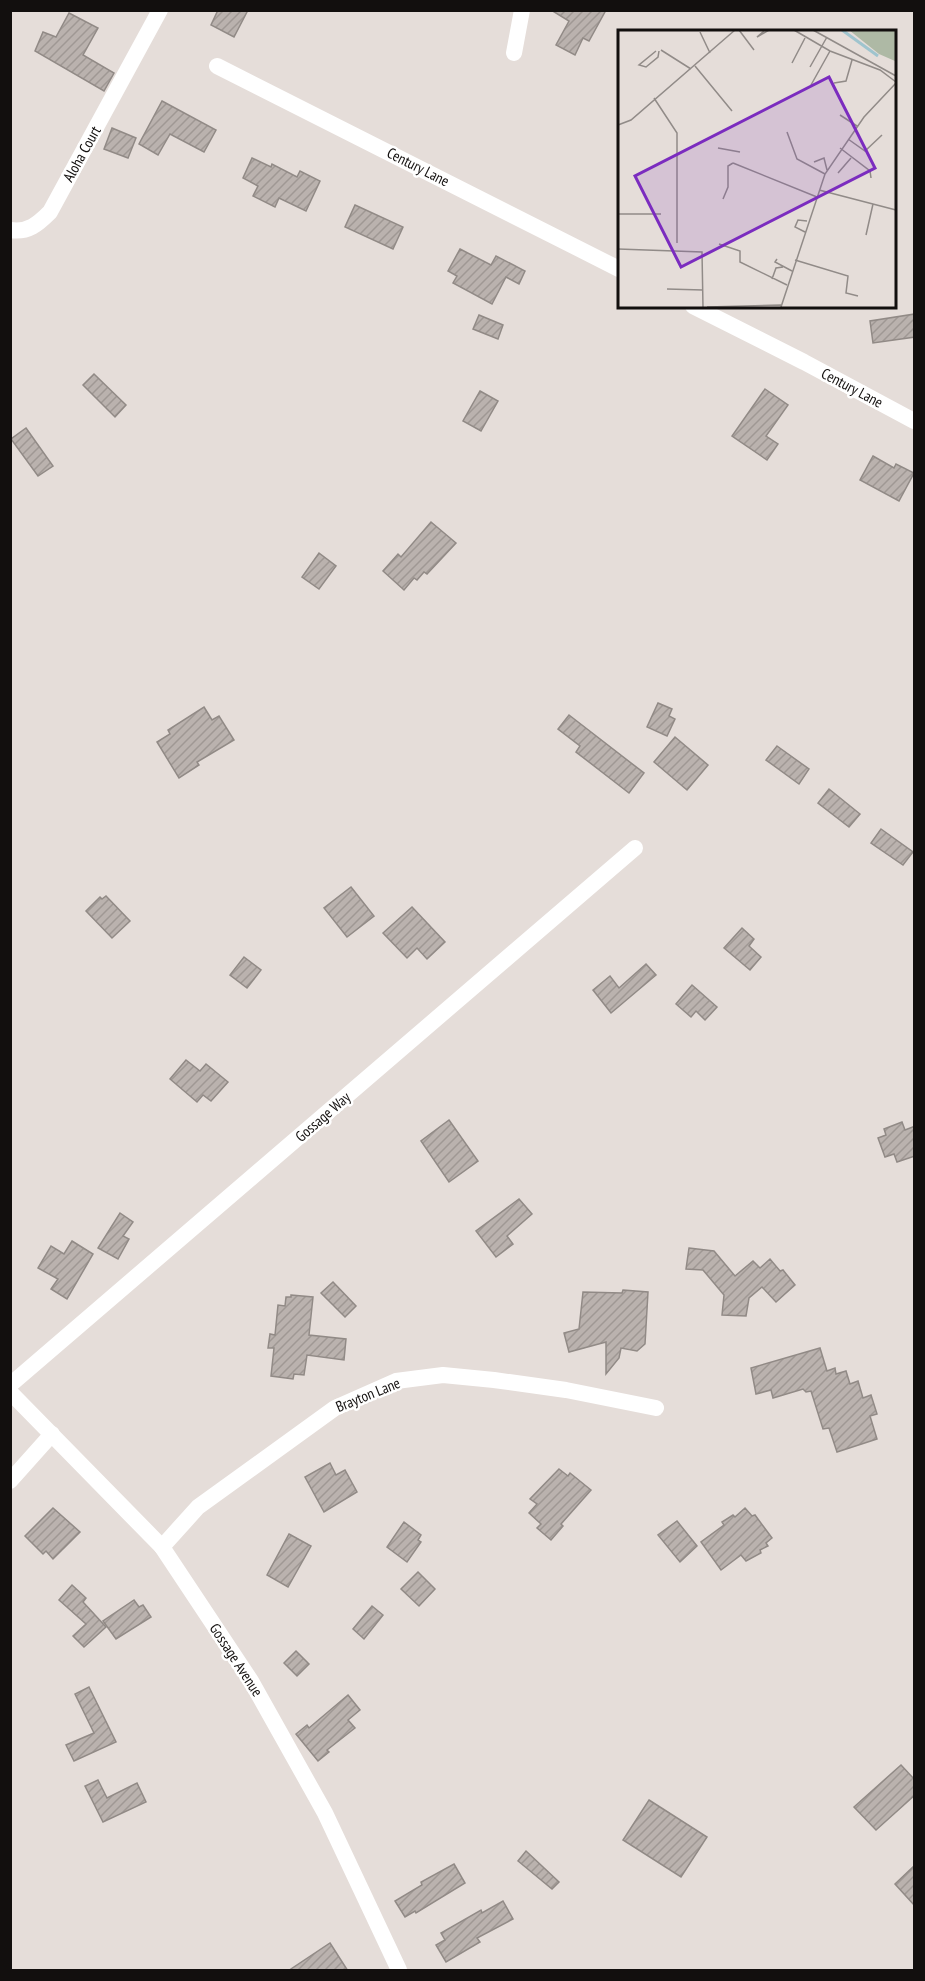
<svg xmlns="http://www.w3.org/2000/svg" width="925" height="1981" font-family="'PT Sans Narrow',sans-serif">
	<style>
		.building { fill: url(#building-hatch); stroke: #918a86; stroke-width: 1.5 }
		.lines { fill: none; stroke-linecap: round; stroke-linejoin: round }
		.minor { stroke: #fff; stroke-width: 16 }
		.labels { text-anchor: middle; stroke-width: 5; stroke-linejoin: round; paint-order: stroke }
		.street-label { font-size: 15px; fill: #120f0e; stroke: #fff }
		.inset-river { fill: none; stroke: #9fc4ce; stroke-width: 3 }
		.inset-road { fill: none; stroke: #918b88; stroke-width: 1.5 }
		.view { fill: #7b2cbf; fill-opacity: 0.15; stroke: #7b2cbf; stroke-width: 3 }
		.inset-edge { fill: none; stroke: #120f0e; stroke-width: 3 }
	</style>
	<defs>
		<pattern id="building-hatch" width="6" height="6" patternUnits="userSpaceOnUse" patternTransform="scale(1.5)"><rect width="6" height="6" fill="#bab2ae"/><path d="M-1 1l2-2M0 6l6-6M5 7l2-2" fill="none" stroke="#9f9894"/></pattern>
	</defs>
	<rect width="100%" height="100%" fill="#e5ddd9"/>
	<g class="building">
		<path d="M 218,10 L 248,10 L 234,37 L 211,25 Z"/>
		<path d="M 551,10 L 606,10 L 589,41 L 583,38 L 575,55 L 556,45 L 569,21 Z"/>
		<path d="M 69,13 L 98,28 L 83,55 L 114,73 L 104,91 L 35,51 L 43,32 L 56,37 Z"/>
		<path d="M 162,101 L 216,130 L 204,152 L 170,134 L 158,155 L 139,144 Z"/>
		<path d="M 112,128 L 136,138 L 128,158 L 104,149 Z"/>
		<path d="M 252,158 L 271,167 L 272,164 L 297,177 L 300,171 L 320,181 L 306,211 L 279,198 L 275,207 L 253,196 L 258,186 L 243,178 Z"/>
		<path d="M 355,205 L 403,227 L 393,249 L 345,227 Z"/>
		<path d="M 460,249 L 491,265 L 496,256 L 525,271 L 519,284 L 506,277 L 492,304 L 453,283 L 457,276 L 448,271 Z"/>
		<path d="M 915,314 L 915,337 L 873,343 L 870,321 Z"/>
		<path d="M 479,315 L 503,325 L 498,339 L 473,329 Z"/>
		<path d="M 94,374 L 126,405 L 115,417 L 83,385 Z"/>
		<path d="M 765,389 L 788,405 L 766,436 L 778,444 L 767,460 L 732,436 Z"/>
		<path d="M 480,391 L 498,401 L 481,431 L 463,421 Z"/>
		<path d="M 26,428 L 53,466 L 38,476 L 11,439 Z"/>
		<path d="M 873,456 L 894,468 L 896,464 L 914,473 L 899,501 L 860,480 Z"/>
		<path d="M 431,522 L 456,543 L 427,574 L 424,572 L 417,580 L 414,578 L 404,590 L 383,571 L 398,554 L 401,557 Z"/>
		<path d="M 319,553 L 336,566 L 319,589 L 302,577 Z"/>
		<path d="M 658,703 L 672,709 L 669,716 L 675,719 L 667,736 L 647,727 Z"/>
		<path d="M 204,707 L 212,720 L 219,716 L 234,740 L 197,762 L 199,765 L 179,778 L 157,742 L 170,734 L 168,730 Z"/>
		<path d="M 569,715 L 644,773 L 629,793 L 576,752 L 580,746 L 558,729 Z"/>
		<path d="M 675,737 L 708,765 L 687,790 L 654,762 Z"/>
		<path d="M 777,746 L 809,769 L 799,784 L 766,760 Z"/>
		<path d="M 829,789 L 860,814 L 849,827 L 818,803 Z"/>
		<path d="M 881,829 L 913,852 L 903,865 L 871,843 Z"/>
		<path d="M 351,887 L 374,916 L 347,937 L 324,908 Z"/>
		<path d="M 106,896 L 130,921 L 112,938 L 86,911 L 100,897 L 102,899 Z"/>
		<path d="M 412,907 L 445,942 L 427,959 L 417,948 L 407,958 L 383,933 Z"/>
		<path d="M 742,928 L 754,939 L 749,946 L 761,957 L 750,970 L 724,948 Z"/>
		<path d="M 244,957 L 261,970 L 247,988 L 230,975 Z"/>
		<path d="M 646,964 L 656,975 L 611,1013 L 593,990 L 610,976 L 619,988 Z"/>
		<path d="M 692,985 L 717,1007 L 705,1020 L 696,1011 L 691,1017 L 676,1004 Z"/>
		<path d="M 186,1060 L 200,1071 L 206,1064 L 228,1082 L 211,1101 L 203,1095 L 197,1102 L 170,1079 Z"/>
		<path d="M 449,1120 L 478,1161 L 449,1182 L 421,1141 Z"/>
		<path d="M 902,1122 L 905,1130 L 915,1126 L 915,1156 L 897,1162 L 894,1154 L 885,1157 L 878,1138 L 886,1135 L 884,1129 Z"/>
		<path d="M 519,1199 L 532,1214 L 507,1236 L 513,1244 L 496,1257 L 476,1231 Z"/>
		<path d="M 120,1213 L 133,1222 L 123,1236 L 129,1239 L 118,1259 L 98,1248 Z"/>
		<path d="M 72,1241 L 93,1254 L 67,1299 L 51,1289 L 58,1279 L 38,1268 L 51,1246 L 64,1254 Z"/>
		<path d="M 689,1248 L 714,1251 L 735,1276 L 753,1261 L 760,1268 L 770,1259 L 780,1271 L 783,1270 L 795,1285 L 776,1302 L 762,1287 L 749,1298 L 746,1316 L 722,1315 L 724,1295 L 703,1270 L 686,1269 Z"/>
		<path d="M 333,1282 L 356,1306 L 345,1317 L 321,1293 Z"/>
		<path d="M 623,1290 L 648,1292 L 645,1344 L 637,1351 L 621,1348 L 619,1358 L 606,1374 L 606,1342 L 569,1352 L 564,1333 L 579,1329 L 583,1292 L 622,1293 Z"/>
		<path d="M 291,1295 L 313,1297 L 309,1335 L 346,1339 L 344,1360 L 307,1355 L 304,1375 L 294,1374 L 293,1379 L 271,1376 L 274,1348 L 268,1348 L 270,1334 L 275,1335 L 278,1305 L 285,1306 L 286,1297 L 291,1297 Z"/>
		<path d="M 820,1348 L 827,1371 L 835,1368 L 836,1374 L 846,1371 L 850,1384 L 858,1381 L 863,1398 L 871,1395 L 877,1414 L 870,1416 L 877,1439 L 837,1452 L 829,1428 L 823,1429 L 811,1391 L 806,1392 L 803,1389 L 773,1398 L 771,1390 L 756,1394 L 751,1368 Z"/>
		<path d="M 330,1463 L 336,1475 L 345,1470 L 357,1492 L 324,1512 L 305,1477 Z"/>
		<path d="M 559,1469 L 568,1476 L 570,1473 L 591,1490 L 561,1524 L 563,1526 L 551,1540 L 537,1528 L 541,1524 L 529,1513 L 537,1504 L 530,1499 Z"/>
		<path d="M 53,1508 L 80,1532 L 53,1559 L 46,1551 L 43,1554 L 25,1536 Z"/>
		<path d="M 745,1508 L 752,1516 L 755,1515 L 772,1538 L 766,1543 L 768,1546 L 760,1550 L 761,1553 L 746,1561 L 741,1555 L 721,1570 L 701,1542 L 724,1525 L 722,1522 L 733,1515 L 735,1517 Z"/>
		<path d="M 677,1521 L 697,1546 L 680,1562 L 658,1535 Z"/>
		<path d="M 404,1522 L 421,1535 L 418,1540 L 421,1542 L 407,1562 L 387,1547 Z"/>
		<path d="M 289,1534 L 311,1546 L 288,1587 L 267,1575 Z"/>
		<path d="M 418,1572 L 435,1589 L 419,1606 L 401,1589 Z"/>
		<path d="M 72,1585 L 86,1598 L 83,1602 L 106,1627 L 84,1647 L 73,1636 L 86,1624 L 59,1600 Z"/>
		<path d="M 134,1600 L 139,1607 L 143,1605 L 151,1617 L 116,1639 L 103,1621 Z"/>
		<path d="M 372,1606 L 383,1615 L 364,1639 L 353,1629 Z"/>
		<path d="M 296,1651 L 309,1664 L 297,1676 L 284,1663 Z"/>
		<path d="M 89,1687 L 116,1742 L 74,1761 L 66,1745 L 94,1733 L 75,1694 Z"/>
		<path d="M 348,1695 L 360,1710 L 348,1720 L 355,1728 L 327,1750 L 329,1752 L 318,1761 L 296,1734 L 307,1725 L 309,1728 Z"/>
		<path d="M 901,1765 L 915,1780 L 915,1795 L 876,1830 L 854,1807 Z"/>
		<path d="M 98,1780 L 107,1798 L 137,1783 L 146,1802 L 103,1822 L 85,1786 Z"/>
		<path d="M 649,1800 L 707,1837 L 681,1877 L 623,1840 Z"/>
		<path d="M 526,1851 L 559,1882 L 552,1889 L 518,1861 Z"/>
		<path d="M 454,1864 L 465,1883 L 416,1913 L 415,1911 L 405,1917 L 395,1901 L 422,1885 L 421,1882 Z"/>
		<path d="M 915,1865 L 915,1906 L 895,1884 Z"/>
		<path d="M 503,1901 L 513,1919 L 477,1938 L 480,1942 L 446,1962 L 436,1945 L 445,1940 L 441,1933 L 481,1910 L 482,1913 Z"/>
		<path d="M 330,1943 L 348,1971 L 288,1971 Z"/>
	</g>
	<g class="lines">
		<g class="minor">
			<path d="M 514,53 L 522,10"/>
			<path d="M 217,66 L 619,269"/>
			<path d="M 10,230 C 28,233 38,224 50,212 L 160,10"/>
			<path d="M 693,306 L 804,362 L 914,421"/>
			<path d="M 10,1385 L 635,848"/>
			<path d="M 10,1392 L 162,1547 L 251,1681 L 325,1813 L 399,1970"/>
			<path d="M 10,1481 L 52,1434"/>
			<path d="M 162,1547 L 198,1507 L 335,1408 L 396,1381 L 443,1375 L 494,1380 L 566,1390 L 656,1408"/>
		</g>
	</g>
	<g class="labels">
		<g class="street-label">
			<text transform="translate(82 154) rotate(-61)" y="5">Aloha Court</text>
			<text transform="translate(418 167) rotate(27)" y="5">Century Lane</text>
			<text transform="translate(852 388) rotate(28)" y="5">Century Lane</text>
			<text transform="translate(323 1117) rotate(-41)" y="5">Gossage Way</text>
			<text transform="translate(368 1395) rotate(-22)" y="5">Brayton Lane</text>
			<text transform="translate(236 1660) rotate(57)" y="5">Gossage Avenue</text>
		</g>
	</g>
	<g transform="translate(618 30)">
		<rect width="278" height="278" fill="#e5ddd9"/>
		<path d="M 231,0 L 277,0 L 277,31 L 261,24 Z" fill="#aeb9a5"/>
		<path class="inset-river" d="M 224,0 L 260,26"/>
		<path class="inset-road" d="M 121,0 L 136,20M 147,0 L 139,7 L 151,0M 176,0 L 212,21 L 262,40 L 278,52M 195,0 L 278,46M 82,2 L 92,23M 43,20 L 73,39M 38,21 L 21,35 L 28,37 L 40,27 L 41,21M 174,33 L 187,8M 77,36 L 114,81M 192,37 L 209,7M 216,53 L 228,51 L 234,30M 193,55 L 212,21M 36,68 L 59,103 L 59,213M 222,85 L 239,96M 0,95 L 13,90 L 117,0M 169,102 L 179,129 L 207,144M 230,109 L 247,121 L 264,105M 100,118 L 122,122M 222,118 L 252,141 L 253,148M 196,132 L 206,128 L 209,140M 115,133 L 199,167M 220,143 L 233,128M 201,160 L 278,180M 105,169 L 110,157 L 110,136 L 115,133M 0,184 L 43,184M 187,202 L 177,197 L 180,190 L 189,191M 248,205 L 255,174M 101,214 L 122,221 L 122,232 L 169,255M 0,219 L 84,222 L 85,277M 159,229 L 157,232 L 174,241M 177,230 L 230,246 L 228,263 L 240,266M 154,249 L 158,238 L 165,237M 49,259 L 85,260M 89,277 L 163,275M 163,277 L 207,144 L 246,87 L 278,53"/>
		<path class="view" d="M 211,47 L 257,138 L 63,237 L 17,146 Z"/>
		<rect width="278" height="278" class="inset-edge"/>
	</g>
	<rect width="925" height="1981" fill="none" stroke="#120f0e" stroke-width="24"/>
</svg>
